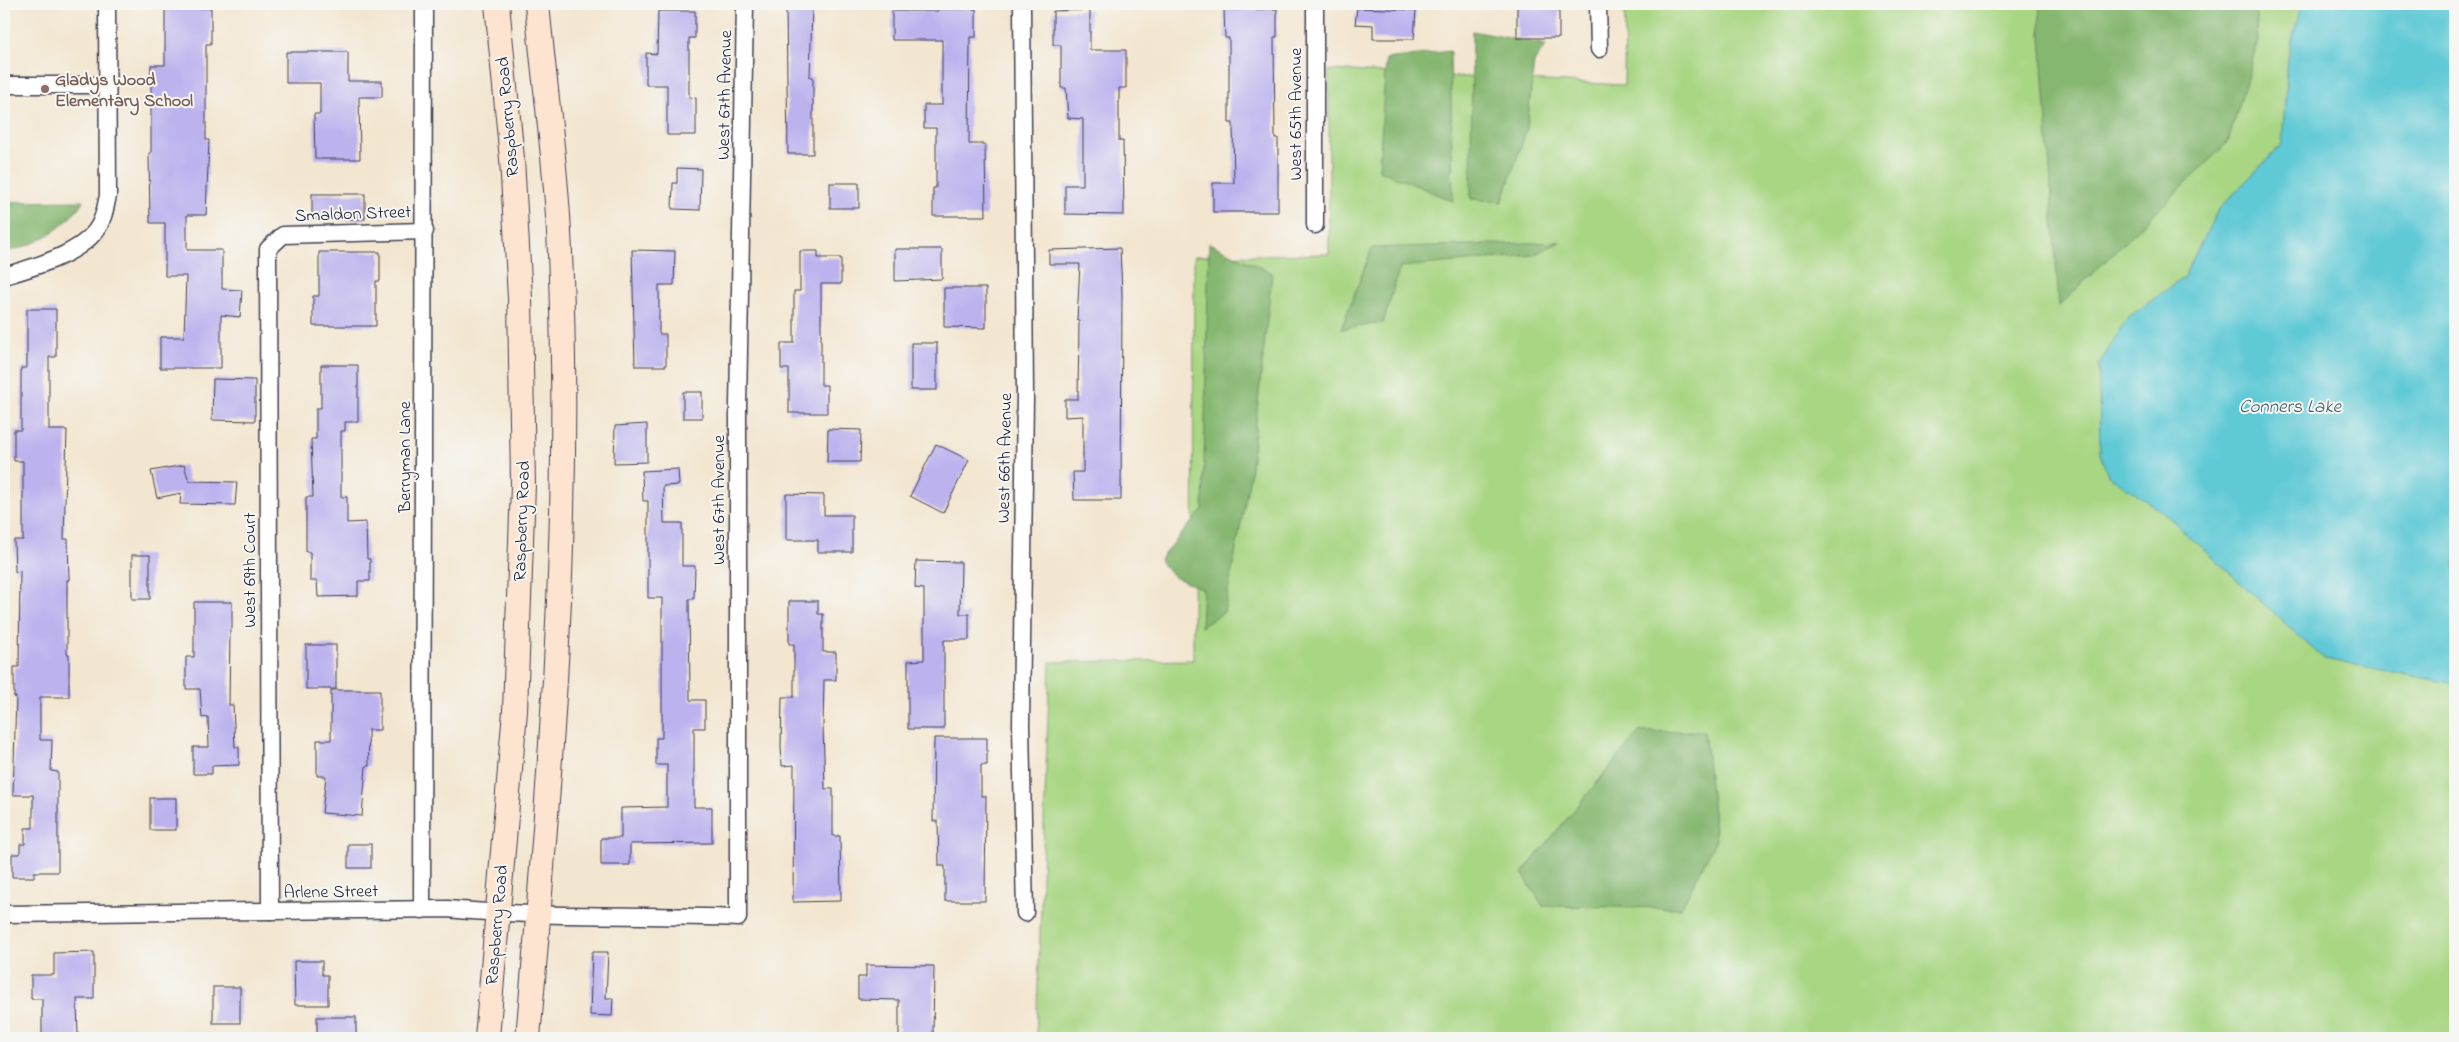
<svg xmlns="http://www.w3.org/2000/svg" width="2459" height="1042" font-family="'Indie Flower',sans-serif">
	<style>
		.green { fill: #a9d683; stroke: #667c5f }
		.forest { fill: #86b771; stroke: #546c56 }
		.water { fill: #5ec9d6; stroke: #407688 }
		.building { fill: #bbb2ee }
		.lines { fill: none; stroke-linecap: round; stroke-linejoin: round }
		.street-casing { stroke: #413f51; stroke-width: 19 }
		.secondary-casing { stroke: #413f51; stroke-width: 26 }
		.street { stroke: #fff; stroke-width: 16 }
		.secondary { stroke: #fde4d0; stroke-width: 24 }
		.education-dot { fill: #8d6e63; stroke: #f6f6f2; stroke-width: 2 }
		.labels { text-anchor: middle; stroke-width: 4; stroke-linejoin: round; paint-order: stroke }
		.education-label { font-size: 18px; font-weight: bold; fill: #785e54; stroke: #f6f6f2; text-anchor: start }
		.street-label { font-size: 18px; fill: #22223b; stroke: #f6f6f2 }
		.water-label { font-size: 19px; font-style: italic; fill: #375c71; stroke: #f6f6f2 }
	</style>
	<rect width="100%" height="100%" fill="#f6f6f2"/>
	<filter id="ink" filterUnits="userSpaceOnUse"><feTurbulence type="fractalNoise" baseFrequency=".02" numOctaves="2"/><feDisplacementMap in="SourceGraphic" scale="10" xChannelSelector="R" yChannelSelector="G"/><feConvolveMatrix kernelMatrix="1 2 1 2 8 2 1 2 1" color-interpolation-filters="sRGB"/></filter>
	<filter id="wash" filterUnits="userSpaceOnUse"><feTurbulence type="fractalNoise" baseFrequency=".0096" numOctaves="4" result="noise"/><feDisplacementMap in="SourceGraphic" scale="20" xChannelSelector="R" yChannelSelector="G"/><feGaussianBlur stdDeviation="1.12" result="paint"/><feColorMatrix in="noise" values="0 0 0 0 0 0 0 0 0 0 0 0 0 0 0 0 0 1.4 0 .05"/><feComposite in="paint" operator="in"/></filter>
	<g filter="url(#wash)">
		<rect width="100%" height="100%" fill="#f3e6d0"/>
		<path class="green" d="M 1625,4 L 2455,4 L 2455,1038 L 1036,1038 L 1050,662 L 1193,660 L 1194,256 L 1329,254 L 1329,70 L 1624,85 Z"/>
		<g class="forest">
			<path d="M 2039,4 L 2256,4 L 2258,41 L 2228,142 L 2059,306 Z"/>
			<path d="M 1472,31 L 1546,45 L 1534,62 L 1527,128 L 1502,202 L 1471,199 Z"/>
			<path d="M 1450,51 L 1453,201 L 1379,170 L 1386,59 Z"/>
			<path d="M 83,201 C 65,229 36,246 4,252 L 4,202 Z"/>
			<path d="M 1560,242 L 1533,255 L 1400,267 L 1383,323 L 1341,329 L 1372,248 Z"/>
			<path d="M 1209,243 L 1272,273 L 1250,476 L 1224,612 L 1201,627 L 1203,589 L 1174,577 L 1159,560 L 1203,509 Z"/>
			<path d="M 1704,731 L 1716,840 L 1681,908 L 1543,906 L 1522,873 L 1639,732 Z"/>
		</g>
		<path class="water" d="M 2301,4 L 2455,4 L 2455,684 L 2324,659 L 2163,512 L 2108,475 L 2100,454 L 2099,365 L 2127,318 L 2183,278 L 2218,210 L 2282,144 L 2288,58 Z"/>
		<g id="blocks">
			<g class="building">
				<rect x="1517" y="5" width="42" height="33"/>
				<path d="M 786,7 L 812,7 L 810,77 L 813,77 L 813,154 L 788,154 Z"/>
				<path d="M 165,8 L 211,8 L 211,44 L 206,44 L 206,140 L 209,140 L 206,215 L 187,215 L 187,250 L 222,250 L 222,289 L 242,290 L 240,317 L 221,315 L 221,368 L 160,368 L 160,337 L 184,337 L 186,276 L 165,276 L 165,223 L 150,223 L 149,153 L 151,153 L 151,65 L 165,65 Z"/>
				<path d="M 1357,8 L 1416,10 L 1414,39 L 1373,39 L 1373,25 L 1355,24 Z"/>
				<path d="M 938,9 L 976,9 L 976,37 L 970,37 L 969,144 L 985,144 L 986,216 L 933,216 L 933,188 L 936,188 L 936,128 L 924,128 L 924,105 L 942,105 L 942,40 L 892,40 L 892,11 L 938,11 Z"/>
				<path d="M 1277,9 L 1277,37 L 1274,37 L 1275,138 L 1278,138 L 1278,212 L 1213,212 L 1213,183 L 1234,183 L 1233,123 L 1229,123 L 1229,38 L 1225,38 L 1224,10 Z"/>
				<path d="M 1090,10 L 1090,50 L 1126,50 L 1126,88 L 1119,88 L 1119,141 L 1123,141 L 1124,215 L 1065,214 L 1065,185 L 1083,185 L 1083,119 L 1068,118 L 1066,88 L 1061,88 L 1061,45 L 1053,45 L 1053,11 Z"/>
				<path d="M 658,11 L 695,11 L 695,38 L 689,38 L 689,97 L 696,98 L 696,135 L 667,135 L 667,85 L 646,85 L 646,53 L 657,54 Z"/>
				<path d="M 286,52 L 348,52 L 348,81 L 382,81 L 382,97 L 359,97 L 360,159 L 315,159 L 314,114 L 320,114 L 320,83 L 286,83 Z"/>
				<path d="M 677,168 L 701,169 L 700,210 L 672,209 L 673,183 L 677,183 Z"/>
				<rect x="830" y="183" width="29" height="25"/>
				<rect x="312" y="194" width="53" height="25"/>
				<path d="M 1120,248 L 1122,293 L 1121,500 L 1074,500 L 1073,472 L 1083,472 L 1083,416 L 1065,417 L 1065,399 L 1078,399 L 1079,320 L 1077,320 L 1080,264 L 1049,264 L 1049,250 Z"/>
				<path d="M 895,249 L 942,249 L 942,279 L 895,281 Z"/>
				<path d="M 632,250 L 675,251 L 674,285 L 659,285 L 659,334 L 666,334 L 666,366 L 635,366 Z"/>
				<path d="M 800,251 L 818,251 L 818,258 L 841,258 L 841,284 L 821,284 L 821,385 L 827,385 L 827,413 L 789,413 L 789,369 L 781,369 L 781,343 L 794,343 L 794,291 L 800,291 Z"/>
				<path d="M 319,252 L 380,252 L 380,281 L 376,281 L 376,326 L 313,326 L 313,296 L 319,296 Z"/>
				<path d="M 944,288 L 986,288 L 986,328 L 944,327 Z"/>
				<path d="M 27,309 L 56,309 L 56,357 L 49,357 L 49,430 L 67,430 L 64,539 L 68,539 L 69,580 L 67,580 L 67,654 L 69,654 L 69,697 L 40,697 L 40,740 L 52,740 L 51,771 L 58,772 L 58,872 L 34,872 L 34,877 L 12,877 L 12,854 L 20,854 L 20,844 L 25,844 L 25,828 L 33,828 L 33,795 L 13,795 L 16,697 L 14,697 L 14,667 L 19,667 L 20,571 L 15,572 L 14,540 L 23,540 L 23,461 L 14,461 L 14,430 L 21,430 L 21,368 L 27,368 Z"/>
				<rect x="911" y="343" width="26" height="47"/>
				<path d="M 321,365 L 358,365 L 358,422 L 345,422 L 345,431 L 341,431 L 341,497 L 347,497 L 347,523 L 366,522 L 367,559 L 370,559 L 370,581 L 358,581 L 358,596 L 318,597 L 317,581 L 310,581 L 310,552 L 306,552 L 306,497 L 313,497 L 311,439 L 316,439 L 316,408 L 321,408 Z"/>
				<path d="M 213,379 L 255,380 L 255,421 L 212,420 Z"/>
				<rect x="683" y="392" width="19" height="26"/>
				<path d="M 647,424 L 647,462 L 614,463 L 615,426 Z"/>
				<path d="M 828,429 L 861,430 L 860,462 L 827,462 Z"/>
				<path d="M 936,444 L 969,460 L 943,513 L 910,496 Z"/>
				<path d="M 184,465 L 189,481 L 237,482 L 235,505 L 180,504 L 181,493 L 157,498 L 151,471 Z"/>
				<path d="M 678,469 L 679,485 L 663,486 L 664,523 L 682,523 L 682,566 L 695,566 L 694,599 L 689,599 L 690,700 L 705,700 L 705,728 L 694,728 L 694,807 L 712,807 L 712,843 L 630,844 L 630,865 L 601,865 L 601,838 L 621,838 L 621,808 L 667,807 L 667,765 L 656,765 L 656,738 L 662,738 L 662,598 L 648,598 L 648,501 L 643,501 L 642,471 Z"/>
				<path d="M 786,494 L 824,495 L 824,515 L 852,515 L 852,552 L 818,552 L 818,540 L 786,540 Z"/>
				<rect x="132" y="555" width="18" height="44"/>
				<path d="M 916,561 L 961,562 L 960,614 L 969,614 L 969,640 L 944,640 L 944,729 L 908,729 L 908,661 L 924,660 L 924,589 L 915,588 Z"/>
				<path d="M 789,601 L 818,601 L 818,614 L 823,614 L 823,652 L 836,652 L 836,680 L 824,680 L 823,725 L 825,789 L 833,789 L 833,836 L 840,836 L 841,901 L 793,902 L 794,765 L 782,766 L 781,746 L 782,697 L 794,697 L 794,644 L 789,644 Z"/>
				<path d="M 194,602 L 232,602 L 232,629 L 230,629 L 229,705 L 233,705 L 235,747 L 239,747 L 239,765 L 212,766 L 212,774 L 193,774 L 193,747 L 209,747 L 208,717 L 202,718 L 200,689 L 186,689 L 186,657 L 194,657 Z"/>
				<rect x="306" y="645" width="30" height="44"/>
				<path d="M 331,690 L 380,690 L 380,730 L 368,730 L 369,766 L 366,766 L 362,816 L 322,813 L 326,776 L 317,776 L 317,740 L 331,740 Z"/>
				<path d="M 934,738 L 987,738 L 987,765 L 981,765 L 981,796 L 986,796 L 985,901 L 945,901 L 945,866 L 939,866 L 938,821 L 933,821 Z"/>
				<rect x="150" y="798" width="26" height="32"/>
				<rect x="348" y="844" width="23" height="24"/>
				<path d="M 94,952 L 94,999 L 77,999 L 78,1038 L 42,1038 L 42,999 L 31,999 L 31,975 L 54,975 L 54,953 Z"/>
				<path d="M 592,952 L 608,952 L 606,998 L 613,998 L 612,1016 L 590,1015 Z"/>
				<path d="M 294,961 L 322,961 L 322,975 L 328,975 L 328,1005 L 295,1005 Z"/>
				<path d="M 866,965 L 934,966 L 933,1038 L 899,1038 L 899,1000 L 858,999 L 858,977 L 866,977 Z"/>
				<rect x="213" y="987" width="27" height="36"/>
				<rect x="317" y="1017" width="39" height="21"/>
			</g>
		</g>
	</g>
	<g filter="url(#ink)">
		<use href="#blocks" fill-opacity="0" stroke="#413f51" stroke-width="1"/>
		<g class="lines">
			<defs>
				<g id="street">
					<path d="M 1022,4 L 1025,396 L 1021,726 L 1025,913"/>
					<path d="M 1598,4 L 1599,49"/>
					<path d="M 4,85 L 108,85"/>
					<path d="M 1315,225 L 1315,4"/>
					<path d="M 4,276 C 34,267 91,252 102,219 C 105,212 106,204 108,196 L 107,4"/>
					<path d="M 422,910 L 424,4"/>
					<path d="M 270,911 L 268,249 L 283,235 L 425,231"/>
					<path d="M 4,914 L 447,909 C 543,918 641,914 738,918 L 738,407 L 745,4"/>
				</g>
				<g id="secondary">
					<path d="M 487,1038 L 515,711 L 523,485 L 520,298 L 512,159 L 497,4"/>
					<path d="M 528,1038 C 551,771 573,501 559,232 C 555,156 544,80 537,4"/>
				</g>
			</defs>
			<use href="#street" class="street-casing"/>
			<use href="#secondary" class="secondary-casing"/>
			<use href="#street" class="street"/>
			<use href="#secondary" class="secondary"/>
		</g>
	</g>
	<circle class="education-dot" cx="45" cy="89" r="5"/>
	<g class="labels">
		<g class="education-label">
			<text x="55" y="85">Gladys Wood<tspan x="55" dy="21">Elementary School</tspan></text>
		</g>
		<g class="street-label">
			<text transform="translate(724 95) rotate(-89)" y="6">West 67th Avenue</text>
			<text transform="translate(1295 114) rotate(-90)" y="6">West 65th Avenue</text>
			<text transform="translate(507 117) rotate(-95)" y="6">Raspberry Road</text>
			<text transform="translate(353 213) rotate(-2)" y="6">Smaldon Street</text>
			<text transform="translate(404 457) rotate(-90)" y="6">Berryman Lane</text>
			<text transform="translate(1004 458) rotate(-89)" y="6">West 66th Avenue</text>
			<text transform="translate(718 500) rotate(-90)" y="6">West 67th Avenue</text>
			<text transform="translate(521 521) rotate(-88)" y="6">Raspberry Road</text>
			<text transform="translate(249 570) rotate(-90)" y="6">West 69th Court</text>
			<text transform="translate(331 891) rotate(-1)" y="6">Arlene Street</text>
			<text transform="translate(496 925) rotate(-85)" y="6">Raspberry Road</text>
		</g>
		<g class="water-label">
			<text x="2290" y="412">Conners Lake</text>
		</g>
	</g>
	<rect width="2459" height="1042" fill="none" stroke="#f6f6f2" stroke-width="20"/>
</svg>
